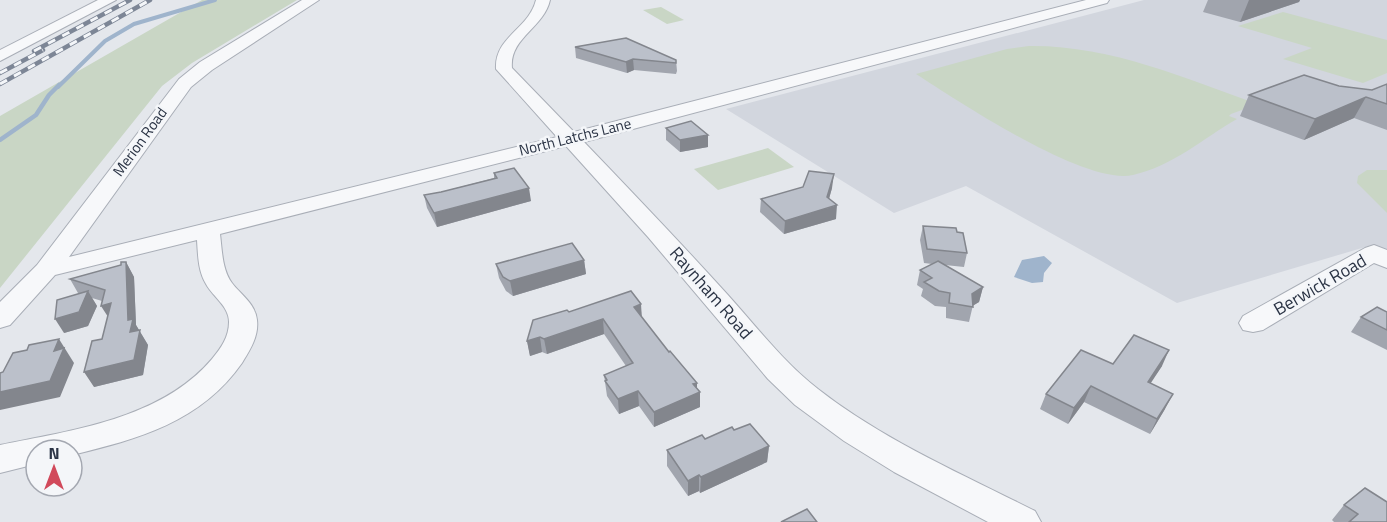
<svg xmlns="http://www.w3.org/2000/svg" width="1387" height="522" font-family="'Titillium Web',sans-serif">
	<style>
		.built { fill: #d2d6de }
		.green { fill: #c9d6c5 }
		.water { fill: #9fb4cc }
		.lines { fill: none; stroke-linecap: round; stroke-linejoin: round }
		.stream-far1 { stroke: #9fb4cc; stroke-width: 4 }
		.stream { stroke: #9fb4cc; stroke-width: 4.5 }
		.minor-casing { stroke: #a9aeb7; stroke-width: 2 }
		.minor { fill: #f7f8fa; fill-rule: evenodd }
		.rail-casing { stroke: #7d8696; stroke-width: 4.5 }
		.rail { stroke: #f4f6f9; stroke-width: 3; stroke-dasharray: 8; stroke-linecap: butt }
		.wall { fill: #a1a5ae }
		.shaded-wall { fill: #83868d }
		.building { fill: #bbc0ca; stroke: #83868d; stroke-width: 1.5 }
		.labels { text-anchor: middle; stroke-width: 5; stroke-linejoin: round; paint-order: stroke }
		.far-street-label { font-size: 15px; fill: #2b3445; stroke: #f4f6f9 }
		.street-label { font-size: 18px; fill: #2b3445; stroke: #f4f6f9 }
	</style>
	<rect width="100%" height="100%" fill="#e4e7ec"/>
	<path class="built" d="M 1144,0 L 1387,0 L 1387,251 L 1372,245 L 1177,303 L 966,186 L 894,213 L 726,109 Z"/>
	<g class="green">
		<path d="M 202,0 L 297,0 L 192,63 L 162,86 L 0,288 L 0,116 Z"/>
		<path d="M 661,7 L 684,20 L 667,24 L 643,10 Z"/>
		<path d="M 1283,12 L 1387,40 L 1387,73 L 1363,83 L 1283,59 L 1312,48 L 1238,26 Z"/>
		<path d="M 1029,46 C 1110,45 1184,78 1258,104 L 1231,114 L 1229,116 L 1237,119 C 1202,139 1173,166 1133,175 C 1085,186 958,101 916,74 L 1007,49 Z"/>
		<path d="M 768,148 L 794,167 L 718,190 L 694,169 Z"/>
		<path d="M 1367,170 L 1387,170 L 1387,213 L 1357,183 L 1358,176 Z"/>
	</g>
	<path class="water" d="M 1044,256 L 1052,263 L 1044,273 L 1043,282 L 1032,283 L 1014,277 L 1022,260 Z"/>
	<g class="lines">
		<path class="stream-far1" d="M 58,87 L 105,41 L 134,24 L 215,0"/>
		<path class="stream" d="M 0,140 L 36,115 L 49,95 L 59,85"/>
		<defs>
			<g id="minor">
				<path d="M 98,0 L 116,0 L 0,61 L 0,50 Z"/>
				<path d="M 302,0 L 319,0 L 212,70 L 191,87 L 69,257 L 557,137 L 496,69 C 494,37 529,29 536,0 L 550,0 C 544,28 509,38 512,68 L 574,132 L 1086,0 L 1109,0 L 1107,3 L 584,142 C 632,192 680,242 727,294 C 756,326 783,362 818,389 C 883,440 962,474 1035,511 L 1041,522 L 988,522 L 894,472 L 844,441 L 795,405 L 768,379 L 648,237 L 566,146 L 220,234 C 222,249 222,270 232,283 C 241,295 255,303 257,320 C 259,336 250,350 242,363 C 201,422 138,439 72,455 L 72,450 L 36,450 L 36,464 L 0,473 L 0,445 C 73,430 161,419 212,359 C 221,348 229,337 229,322 C 229,306 213,297 206,284 C 198,271 198,255 197,240 L 55,275 L 10,325 L 0,328 L 0,302 L 37,265 L 179,79 L 200,62 Z"/>
				<path d="M 1374,245 L 1387,250 L 1387,268 L 1374,263 L 1263,330 L 1253,332 L 1243,330 L 1239,323 L 1243,316 L 1365,248 Z"/>
			</g>
		</defs>
		<use href="#minor" class="minor-casing"/>
		<use href="#minor" class="minor"/>
		<defs>
			<g id="rail">
				<path d="M 34,51 L 130,0"/>
				<path d="M 0,73 L 43,50"/>
				<path d="M 0,84 L 150,0"/>
			</g>
		</defs>
		<use href="#rail" class="rail-casing"/>
		<use href="#rail" class="rail"/>
	</g>
	<g class="wall">
		<path d="M 1208,0 L 1300,0 L 1299,2 L 1240,22 L 1203,12 Z"/>
		<path d="M 575,47 L 676,60 L 677,71 L 676,74 L 634,70 L 627,73 L 576,58 Z"/>
		<path d="M 1387,84 L 1387,130 L 1354,118 L 1304,140 L 1240,116 L 1249,95 L 1339,86 L 1372,90 Z"/>
		<path d="M 666,128 L 708,147 L 680,152 L 666,140 Z"/>
		<path d="M 494,173 L 531,201 L 437,227 L 427,208 L 424,195 L 441,192 L 494,178 Z"/>
		<path d="M 803,187 L 832,188 L 829,199 L 836,219 L 784,234 L 760,212 L 761,199 Z"/>
		<path d="M 923,226 L 957,232 L 967,253 L 964,267 L 945,265 L 983,287 L 979,302 L 973,305 L 969,322 L 946,318 L 946,307 L 935,306 L 921,296 L 923,289 L 917,285 L 920,270 L 932,264 L 924,263 L 920,240 Z"/>
		<path d="M 584,260 L 586,274 L 513,296 L 506,291 L 499,278 L 496,264 Z"/>
		<path d="M 126,262 L 134,277 L 136,325 L 148,345 L 143,375 L 94,387 L 102,339 L 108,316 L 102,301 L 92,298 L 97,306 L 88,326 L 64,333 L 79,294 L 78,293 L 70,279 L 121,265 Z"/>
		<path d="M 569,312 L 642,318 L 700,392 L 700,407 L 654,427 L 639,406 L 619,414 L 607,396 L 604,375 L 626,366 L 604,334 L 547,354 L 542,352 L 530,356 L 527,341 Z"/>
		<path d="M 1387,312 L 1387,350 L 1351,332 L 1361,317 Z"/>
		<path d="M 1113,364 L 1162,366 L 1150,383 L 1165,409 L 1150,434 L 1084,402 L 1068,424 L 1040,409 L 1046,394 Z"/>
		<path d="M 734,430 L 769,446 L 767,462 L 700,493 L 699,491 L 688,496 L 667,466 L 667,450 Z"/>
		<path d="M 1344,505 L 1387,522 L 1334,522 L 1332,520 Z"/>
	</g>
	<g class="shaded-wall">
		<path d="M 1249,0 L 1300,0 L 1299,2 L 1240,22 Z"/>
		<path d="M 633,59 L 634,70 L 627,73 L 626,62 Z"/>
		<path d="M 1366,97 L 1354,118 L 1304,140 L 1315,119 Z"/>
		<path d="M 708,135 L 708,147 L 680,152 L 680,140 Z"/>
		<path d="M 834,174 L 832,188 L 826,209 L 837,205 L 836,219 L 784,234 L 785,221 L 827,197 Z"/>
		<path d="M 529,188 L 531,201 L 437,227 L 434,213 Z"/>
		<path d="M 584,260 L 586,274 L 513,296 L 510,281 Z"/>
		<path d="M 126,262 L 134,277 L 136,325 L 148,345 L 143,375 L 94,387 L 84,372 L 130,332 L 128,320 Z"/>
		<path d="M 983,287 L 979,302 L 971,307 L 972,294 Z"/>
		<path d="M 88,291 L 97,306 L 88,326 L 64,333 L 55,319 Z"/>
		<path d="M 111,303 L 110,320 L 101,306 Z"/>
		<path d="M 641,304 L 642,319 L 634,307 Z"/>
		<path d="M 603,319 L 604,334 L 547,354 L 544,339 Z"/>
		<path d="M 540,337 L 542,352 L 530,356 L 527,341 Z"/>
		<path d="M 59,339 L 74,363 L 60,397 L 0,410 L 0,392 L 54,351 Z"/>
		<path d="M 1169,350 L 1162,366 L 1141,398 L 1148,382 Z"/>
		<path d="M 697,383 L 697,393 L 700,392 L 700,407 L 654,427 L 654,412 L 693,384 Z"/>
		<path d="M 1091,386 L 1084,402 L 1068,424 L 1074,408 Z"/>
		<path d="M 638,391 L 639,406 L 619,414 L 618,399 Z"/>
		<path d="M 1173,394 L 1165,409 L 1150,434 L 1157,419 Z"/>
		<path d="M 769,446 L 767,462 L 700,493 L 701,477 Z"/>
		<path d="M 699,475 L 699,491 L 688,496 L 688,481 Z"/>
	</g>
	<g class="building">
		<path d="M 626,38 L 676,60 L 676,63 L 633,59 L 626,62 L 575,47 Z"/>
		<path d="M 1304,75 L 1339,86 L 1372,90 L 1387,84 L 1387,104 L 1366,97 L 1315,119 L 1249,95 Z"/>
		<path d="M 691,121 L 708,135 L 680,140 L 666,128 Z"/>
		<path d="M 514,168 L 529,188 L 434,213 L 424,195 L 441,192 L 497,178 L 494,173 Z"/>
		<path d="M 809,171 L 834,174 L 827,197 L 837,205 L 785,221 L 761,199 L 803,187 Z"/>
		<path d="M 923,226 L 956,228 L 957,232 L 963,233 L 967,253 L 927,249 Z"/>
		<path d="M 572,243 L 584,260 L 510,281 L 503,277 L 496,264 Z"/>
		<path d="M 938,261 L 983,287 L 972,294 L 973,307 L 949,303 L 950,293 L 939,291 L 924,282 L 932,278 L 920,270 Z"/>
		<path d="M 121,262 L 126,262 L 128,320 L 133,319 L 130,332 L 140,330 L 134,360 L 84,372 L 92,341 L 102,339 L 111,303 L 101,306 L 105,290 L 70,279 L 121,265 Z"/>
		<path d="M 88,291 L 79,312 L 55,319 L 57,300 Z"/>
		<path d="M 631,291 L 641,304 L 634,307 L 669,352 L 670,351 L 697,383 L 693,384 L 700,392 L 654,412 L 638,391 L 618,399 L 605,381 L 607,380 L 604,375 L 633,363 L 603,319 L 544,339 L 540,337 L 527,341 L 533,320 L 567,310 L 569,312 Z"/>
		<path d="M 1377,307 L 1387,312 L 1387,330 L 1361,317 Z"/>
		<path d="M 1134,335 L 1169,350 L 1148,382 L 1173,394 L 1157,419 L 1091,386 L 1074,408 L 1046,394 L 1081,350 L 1113,364 Z"/>
		<path d="M 59,339 L 54,351 L 64,348 L 50,381 L 0,392 L 0,373 L 3,372 L 13,353 L 27,350 L 29,345 Z"/>
		<path d="M 750,424 L 769,446 L 701,477 L 699,475 L 688,481 L 667,450 L 702,435 L 705,439 L 732,427 L 734,430 Z"/>
		<path d="M 1365,488 L 1387,502 L 1387,522 L 1349,522 L 1358,514 L 1344,505 Z"/>
		<path d="M 807,509 L 817,522 L 781,522 Z"/>
	</g>
	<g class="labels">
		<g class="far-street-label">
			<text transform="translate(575 137) rotate(-14)" y="5">North Latchs Lane</text>
			<text transform="translate(140 142) rotate(-54)" y="5">Merion Road</text>
		</g>
		<g class="street-label">
			<text transform="translate(1320 285) rotate(-30)" y="6">Berwick Road</text>
			<text transform="translate(711 293) rotate(49)" y="6">Raynham Road</text>
		</g>
	</g>
	<g transform="translate(54 468)"><circle r="28" fill="#f4f6f9" stroke="#a4a8b1" stroke-width="1.5"/>
	<path d="M0-4.5L10 22L0 15L-10 22Z" fill="#d1495b"/>
	<text y="-9" font-size="16" font-weight="bold" text-anchor="middle" fill="#2b3445">N</text>
	</g>
</svg>
